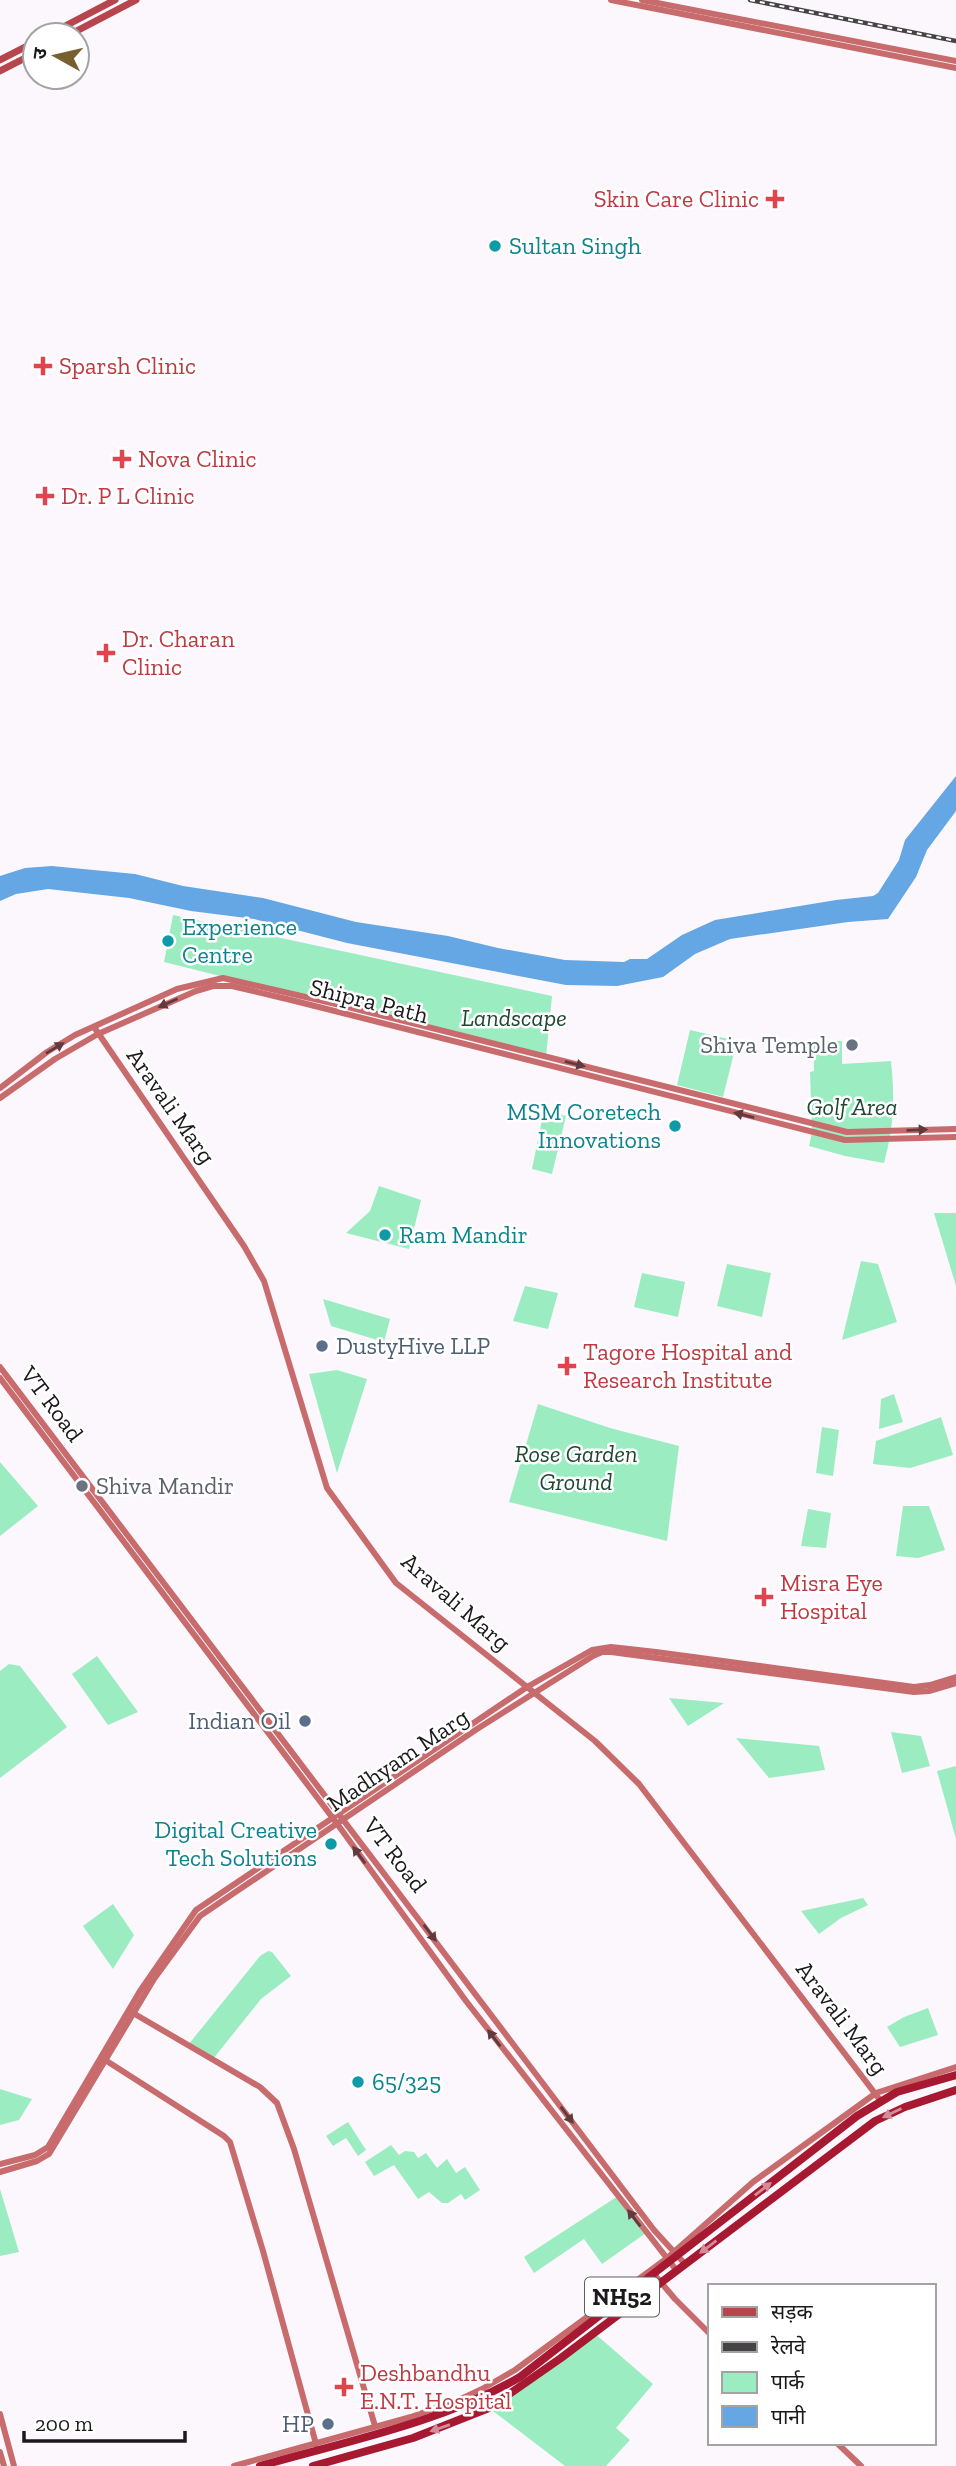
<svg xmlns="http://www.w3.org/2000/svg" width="956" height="2466" font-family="'Zilla Slab','Noto Sans Devanagari',serif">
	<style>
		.green { fill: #9bedc1 }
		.water { fill: #65a6e5 }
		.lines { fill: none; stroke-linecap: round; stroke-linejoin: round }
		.secondary { stroke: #c86b6d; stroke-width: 6 }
		.primary { stroke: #b7454d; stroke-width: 7 }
		.highway { stroke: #a71931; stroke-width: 8 }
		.rail-casing { stroke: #454345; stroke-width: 4.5 }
		.rail { stroke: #fff; stroke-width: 2; stroke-dasharray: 5; stroke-linecap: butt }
		.oneway { fill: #603a3c }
		.oneway2 { fill: #d38c98 }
		.health-dot { fill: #e0444e; stroke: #fff; stroke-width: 2.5 }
		.culture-dot { fill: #0f9aa8; stroke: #fff; stroke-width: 2.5 }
		.worship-dot { fill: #6b7280; stroke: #fff; stroke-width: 2.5 }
		.service-dot { fill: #5c6f8a; stroke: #fff; stroke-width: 2.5 }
		.labels { text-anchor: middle; stroke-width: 5; stroke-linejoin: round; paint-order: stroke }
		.shield { fill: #fff; stroke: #5f5e5f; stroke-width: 2 }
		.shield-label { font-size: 23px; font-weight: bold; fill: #1b191b }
		.health-label { font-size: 24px; fill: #be3a42; stroke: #fff; text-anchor: start }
		.culture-label { font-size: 24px; fill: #0d838f; stroke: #fff; text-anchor: start }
		.street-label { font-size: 24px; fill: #1b191b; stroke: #fff }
		.park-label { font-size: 24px; font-style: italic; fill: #1f4733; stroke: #fff }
		.worship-label { font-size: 24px; fill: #5b616d; stroke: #fff; text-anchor: end }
		.service-label { font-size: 24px; fill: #4e5e75; stroke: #fff; text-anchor: end }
	</style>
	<rect width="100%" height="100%" fill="#fcf7fc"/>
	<g class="green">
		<path d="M 173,915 L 552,996 L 546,1057 L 164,962 Z"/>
		<path d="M 690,1030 L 737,1041 L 723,1097 L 677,1085 Z"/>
		<path d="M 813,1041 L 842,1041 L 842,1064 L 891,1061 C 895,1098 894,1127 884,1163 L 845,1156 L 809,1146 L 812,1132 L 810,1072 L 814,1071 Z"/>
		<path d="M 544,1110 L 566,1116 L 552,1174 L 532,1169 Z"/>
		<path d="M 379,1186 L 421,1200 L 409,1249 L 346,1233 L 370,1211 Z"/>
		<path d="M 934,1213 L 956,1213 L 956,1286 Z"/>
		<path d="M 861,1261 L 878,1264 L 897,1322 L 842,1340 Z"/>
		<path d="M 727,1264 L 771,1273 L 762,1317 L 717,1306 Z"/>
		<path d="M 642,1273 L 685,1282 L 678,1317 L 634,1307 Z"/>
		<path d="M 525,1286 L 558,1293 L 548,1329 L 513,1321 Z"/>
		<path d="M 323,1299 L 390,1319 L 384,1342 L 331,1326 Z"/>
		<path d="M 337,1370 L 367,1379 L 337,1473 L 309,1374 Z"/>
		<path d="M 894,1394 L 903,1422 L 879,1429 L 881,1399 Z"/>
		<path d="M 538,1404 L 610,1428 L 679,1446 L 667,1541 L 509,1502 Z"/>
		<path d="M 941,1417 L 953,1455 L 910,1468 L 873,1464 L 876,1441 Z"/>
		<path d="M 822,1427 L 839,1430 L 833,1476 L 816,1473 Z"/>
		<path d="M 0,1462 L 38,1506 L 0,1536 Z"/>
		<path d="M 903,1506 L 929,1506 L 945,1550 L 918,1558 L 896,1556 Z"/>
		<path d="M 808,1509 L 831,1513 L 826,1548 L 801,1546 Z"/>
		<path d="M 97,1656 L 138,1712 L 108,1725 L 72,1674 Z"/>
		<path d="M 9,1664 L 20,1666 L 67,1727 L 0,1778 L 0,1671 Z"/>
		<path d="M 669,1698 L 724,1703 L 688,1726 Z"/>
		<path d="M 891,1732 L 921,1736 L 930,1766 L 902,1773 Z"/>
		<path d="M 736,1738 L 819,1746 L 825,1770 L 769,1778 Z"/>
		<path d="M 956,1766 L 956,1839 L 937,1771 Z"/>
		<path d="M 863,1898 L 868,1905 L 841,1918 L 819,1934 L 801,1911 Z"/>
		<path d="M 113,1904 L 134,1935 L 113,1969 L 83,1926 Z"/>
		<path d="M 268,1951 L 272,1952 L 291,1976 L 261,1999 L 213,2059 L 188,2045 L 260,1956 Z"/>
		<path d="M 928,2008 L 938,2035 L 900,2047 L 887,2027 L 904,2017 Z"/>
		<path d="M 0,2089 L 32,2099 L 19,2120 L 0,2125 Z"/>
		<path d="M 348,2122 L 366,2150 L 358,2156 L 346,2138 L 333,2146 L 326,2136 Z"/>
		<path d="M 391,2145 L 399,2155 L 405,2151 L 414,2152 L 418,2158 L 426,2153 L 437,2168 L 447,2159 L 456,2173 L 465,2167 L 480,2190 L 465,2200 L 461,2194 L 448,2203 L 442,2203 L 429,2192 L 418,2199 L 394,2165 L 374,2176 L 365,2162 Z"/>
		<path d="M 0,2189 L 19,2252 L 0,2256 Z"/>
		<path d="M 618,2196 L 646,2233 L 602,2264 L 584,2239 L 534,2273 L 524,2257 Z"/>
		<path d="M 593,2332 L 653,2384 L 616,2428 L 630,2440 L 606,2466 L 565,2466 L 489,2408 Z"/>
	</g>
	<path class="water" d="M 956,776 L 956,811 L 927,850 L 916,877 L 888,919 L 848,922 L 730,939 L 695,954 L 663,977 L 617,986 L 566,985 L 347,943 L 254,919 L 191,911 L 129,898 L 48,889 L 16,894 L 0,901 L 0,876 L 25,868 L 52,866 L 135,874 L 183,886 L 263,898 L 356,922 L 448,936 L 498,948 L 565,960 L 624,962 L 630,959 L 647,959 L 682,935 L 715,920 L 836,900 L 873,896 L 878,893 L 899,860 L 905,840 Z"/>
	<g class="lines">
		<g class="secondary">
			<path d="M 611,0 L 956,68"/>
			<path d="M 642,0 L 956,61"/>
			<path d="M 94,1027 L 244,1246 L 264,1281 L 327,1488 L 396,1583 L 595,1741 L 639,1784 L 880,2100"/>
			<path d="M 0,1088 L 47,1052 L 75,1035 L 177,989 L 223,978 L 336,1004 L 847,1132 L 956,1129"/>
			<path d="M 0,1098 L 55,1059 L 98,1034 L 196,991 L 213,986 L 232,986 L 291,1000 L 845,1140 L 956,1137"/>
			<path d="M 0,1367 L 654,2230 L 685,2264"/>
			<path d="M 0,1378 L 338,1825 L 466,2001 L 677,2271"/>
			<path d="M 133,2013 L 260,2087 L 277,2103 L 294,2149 L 375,2426"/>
			<path d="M 102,2058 L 224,2136 L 230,2142 L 263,2251 L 316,2444"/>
			<path d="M 0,2164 L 35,2155 L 48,2147 L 140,1991 L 196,1910 L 527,1687 L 592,1650 L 611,1647 L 656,1652 L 914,1687 L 930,1685 L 956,1677"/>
			<path d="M 0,2172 L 37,2161 L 49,2154 L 154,1979 L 200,1916 L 477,1729 L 593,1656 L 602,1652 L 611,1652 L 914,1692 L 929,1691 L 956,1683"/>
			<path d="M 653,2273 L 675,2299 L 709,2333"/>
			<path d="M 0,2414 L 14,2466"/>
			<path d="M 837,2443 L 861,2466"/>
			<path d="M 0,2452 L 4,2466"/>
			<path d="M 234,2466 L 411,2417 L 463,2398 L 482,2389 L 515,2370 L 666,2259 L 753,2182 L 876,2093 L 956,2067"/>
		</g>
		<g class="primary">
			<path d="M 48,35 L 115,0"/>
			<path d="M 69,35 L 136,0"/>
			<path d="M 0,60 L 35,42"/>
			<path d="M 0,71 L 35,53"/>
		</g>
		<g class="highway">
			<path d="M 260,2466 C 347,2441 441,2423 520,2377 L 857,2116 L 897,2092 L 956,2075"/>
			<path d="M 313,2466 L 413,2438 L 489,2408 L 561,2358 L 875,2121 L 905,2107 L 956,2090"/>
		</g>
		<defs>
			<path id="rail" d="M 750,0 L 956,41"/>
		</defs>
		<use href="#rail" class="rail-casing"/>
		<use href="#rail" class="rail"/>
	</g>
	<defs><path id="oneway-solid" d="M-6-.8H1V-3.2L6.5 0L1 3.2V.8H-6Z" transform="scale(1.75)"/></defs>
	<g class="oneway">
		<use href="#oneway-solid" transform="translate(168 1003) rotate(156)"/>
		<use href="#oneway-solid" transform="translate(55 1048) rotate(-31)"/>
		<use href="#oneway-solid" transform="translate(575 1064) rotate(14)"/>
		<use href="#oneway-solid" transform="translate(744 1115) rotate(-166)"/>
		<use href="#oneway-solid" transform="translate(917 1130) rotate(-2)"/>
		<use href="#oneway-solid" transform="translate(359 1855) rotate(-126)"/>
		<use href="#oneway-solid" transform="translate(430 1933) rotate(53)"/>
		<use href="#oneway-solid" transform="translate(494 2038) rotate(-127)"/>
		<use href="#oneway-solid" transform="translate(567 2115) rotate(53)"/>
		<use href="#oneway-solid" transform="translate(634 2218) rotate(-127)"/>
	</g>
	<g class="oneway2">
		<use href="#oneway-solid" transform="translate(892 2113) rotate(154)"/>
		<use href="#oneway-solid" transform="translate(763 2189) rotate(-38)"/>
		<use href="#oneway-solid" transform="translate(708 2247) rotate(143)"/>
		<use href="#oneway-solid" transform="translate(440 2428) rotate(161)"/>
	</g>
	<g class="health-dot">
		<path d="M771.5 188.5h7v7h7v7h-7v7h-7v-7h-7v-7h7z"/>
		<path d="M39.5 355.5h7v7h7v7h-7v7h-7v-7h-7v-7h7z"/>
		<path d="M118.5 448.5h7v7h7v7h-7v7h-7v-7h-7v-7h7z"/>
		<path d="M41.5 485.5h7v7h7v7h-7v7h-7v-7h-7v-7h7z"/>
		<path d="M102.5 642.5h7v7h7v7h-7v7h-7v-7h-7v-7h7z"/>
		<path d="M563.5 1355.5h7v7h7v7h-7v7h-7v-7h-7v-7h7z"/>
		<path d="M760.5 1586.5h7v7h7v7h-7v7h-7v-7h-7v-7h7z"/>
		<path d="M340.5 2376.5h7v7h7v7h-7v7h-7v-7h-7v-7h7z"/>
	</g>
	<g class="culture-dot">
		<circle cx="495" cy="246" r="7"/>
		<circle cx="168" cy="941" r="7"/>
		<circle cx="675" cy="1126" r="7"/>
		<circle cx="385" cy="1235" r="7"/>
		<circle cx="331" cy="1844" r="7"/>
		<circle cx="358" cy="2082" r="7"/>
	</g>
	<g class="worship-dot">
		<circle cx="852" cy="1045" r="7"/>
		<circle cx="82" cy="1486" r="7"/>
	</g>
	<g class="service-dot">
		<circle cx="322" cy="1346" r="7"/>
		<circle cx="305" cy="1721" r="7"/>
		<circle cx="328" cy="2424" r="7"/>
	</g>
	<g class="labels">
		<rect class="shield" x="585" y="2277.5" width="74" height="39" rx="5"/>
		<g class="shield-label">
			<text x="622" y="2305">NH52</text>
		</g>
		<g class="health-label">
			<text x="759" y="207" text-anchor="end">Skin Care Clinic</text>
			<text x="59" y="374">Sparsh Clinic</text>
			<text x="138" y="467">Nova Clinic</text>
			<text x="61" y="504">Dr. P L Clinic</text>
			<text x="122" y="647">Dr. Charan<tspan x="122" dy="28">Clinic</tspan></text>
			<text x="583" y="1360">Tagore Hospital and<tspan x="583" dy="28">Research Institute</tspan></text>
			<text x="780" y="1591">Misra Eye<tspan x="780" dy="28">Hospital</tspan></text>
			<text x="360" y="2381">Deshbandhu<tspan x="360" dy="28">E.N.T. Hospital</tspan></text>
		</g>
		<g class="culture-label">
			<text x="509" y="254">Sultan Singh</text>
			<text x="182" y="935">Experience<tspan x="182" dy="28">Centre</tspan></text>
			<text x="661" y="1120" text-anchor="end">MSM Coretech<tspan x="661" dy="28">Innovations</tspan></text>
			<text x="399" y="1243">Ram Mandir</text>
			<text x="317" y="1838" text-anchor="end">Digital Creative<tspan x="317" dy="28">Tech Solutions</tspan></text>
			<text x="372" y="2090">65/325</text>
		</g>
		<g class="street-label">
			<text transform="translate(369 1001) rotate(14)" y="8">Shipra Path</text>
			<text transform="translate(171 1106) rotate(55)" y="8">Aravali Marg</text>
			<text transform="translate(52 1404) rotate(53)" y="8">VT Road</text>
			<text transform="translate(456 1602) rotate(41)" y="8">Aravali Marg</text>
			<text transform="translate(398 1760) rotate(-34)" y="8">Madhyam Marg</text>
			<text transform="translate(395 1855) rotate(52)" y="8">VT Road</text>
			<text transform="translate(842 2018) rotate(53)" y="8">Aravali Marg</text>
		</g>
		<g class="park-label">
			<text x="514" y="1026">Landscape</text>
			<text x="852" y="1115">Golf Area</text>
			<text x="576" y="1462">Rose Garden<tspan x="576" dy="28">Ground</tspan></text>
		</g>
		<g class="worship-label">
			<text x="838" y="1053">Shiva Temple</text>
			<text x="96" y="1494" text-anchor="start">Shiva Mandir</text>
		</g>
		<g class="service-label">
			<text x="336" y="1354" text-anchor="start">DustyHive LLP</text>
			<text x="291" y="1729">Indian Oil</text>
			<text x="314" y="2432">HP</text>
		</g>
	</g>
	<rect x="708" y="2284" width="228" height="161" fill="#ffffff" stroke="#a4a3a4" stroke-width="2"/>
	<rect x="722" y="2307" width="35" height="10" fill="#b7454d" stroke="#a4a3a4" stroke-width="2"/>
	<text x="771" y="2319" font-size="21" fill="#1b191b">सड़क</text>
	<rect x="722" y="2342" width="35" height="10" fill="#454345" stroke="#a4a3a4" stroke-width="2"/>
	<text x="771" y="2354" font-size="21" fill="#1b191b">रेलवे</text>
	<rect x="722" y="2372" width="35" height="21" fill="#9bedc1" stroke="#a4a3a4" stroke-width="2"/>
	<text x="771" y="2389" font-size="21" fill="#1b191b">पार्क</text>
	<rect x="722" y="2406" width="35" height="21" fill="#65a6e5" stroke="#a4a3a4" stroke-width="2"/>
	<text x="771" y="2424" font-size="21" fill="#1b191b">पानी</text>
	<g transform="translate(56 56) rotate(278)"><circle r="33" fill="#ffffff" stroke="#a4a3a4" stroke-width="2"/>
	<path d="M0-5L12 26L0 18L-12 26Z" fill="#785f30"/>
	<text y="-10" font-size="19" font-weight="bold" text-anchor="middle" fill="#1b191b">उ</text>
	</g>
	<path d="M24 2431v10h161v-10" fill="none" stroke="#1b191b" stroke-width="3.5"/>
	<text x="35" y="2431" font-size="21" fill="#1b191b" stroke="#ffffff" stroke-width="5" paint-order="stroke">200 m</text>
</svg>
